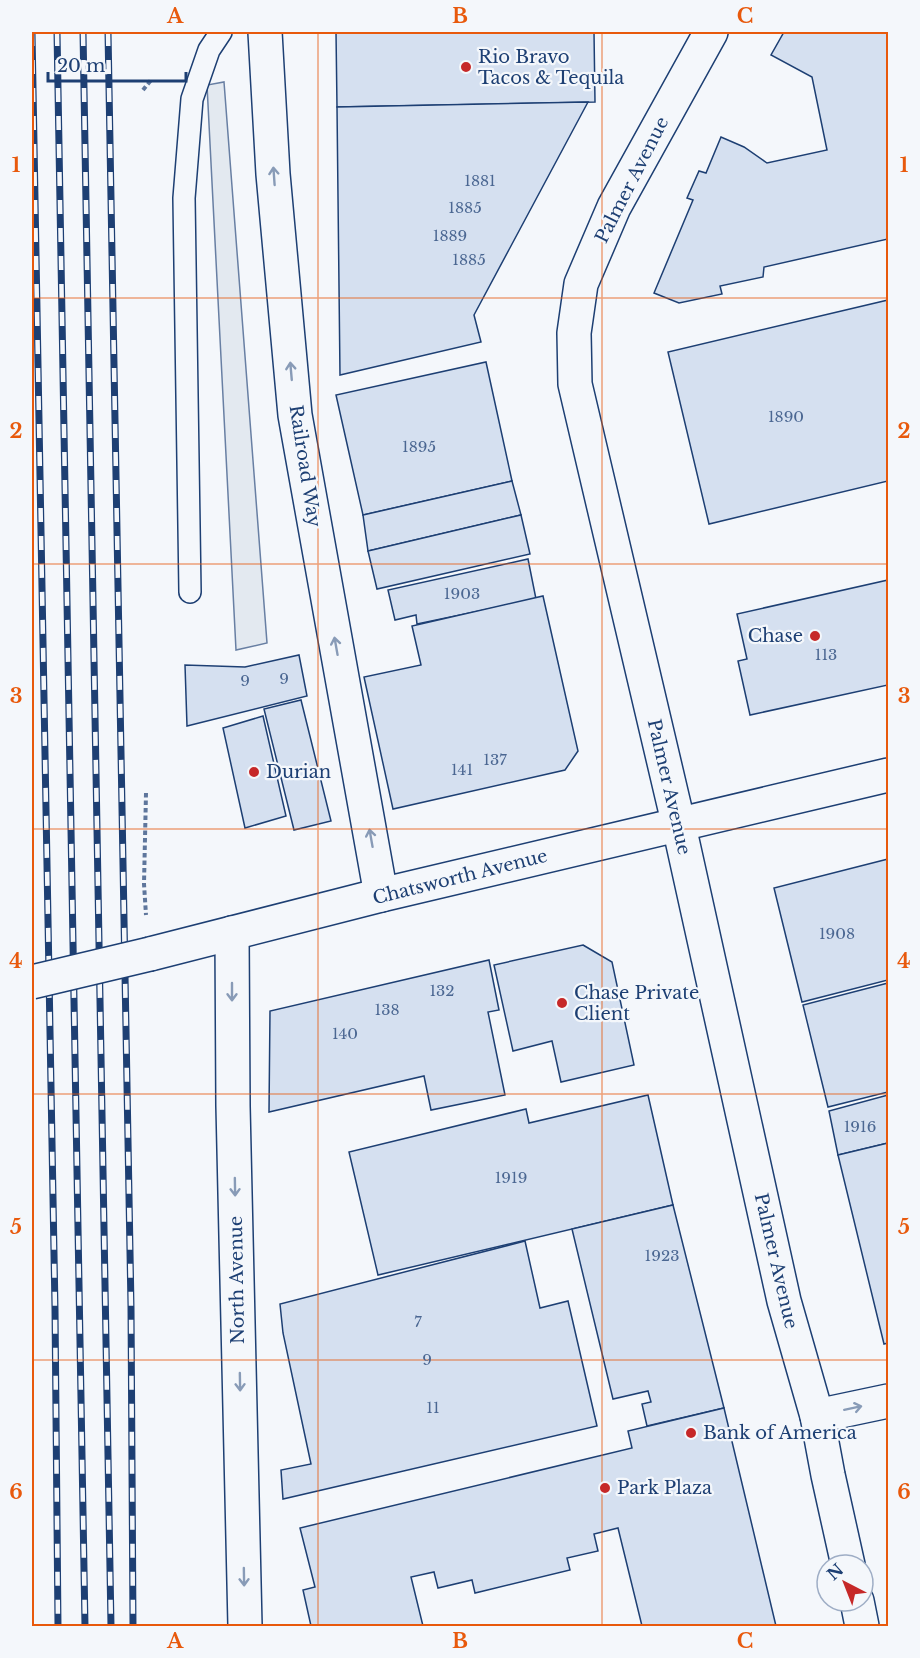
<svg xmlns="http://www.w3.org/2000/svg" width="920" height="1658" font-family="'Libre Baskerville',serif">
	<style>
		.green { fill: #e3e9f0; stroke: #687fa3; stroke-width: 1.5 }
		.building { fill: #d5e0f0; stroke: #1d3f73; stroke-width: 1.5 }
		.lines { fill: none; stroke-linecap: round; stroke-linejoin: round }
		.service-casing { stroke: #1d3f73; stroke-width: 24 }
		.minor-casing { stroke: #1d3f73; stroke-width: 36 }
		.tertiary-casing { stroke: #1d3f73; stroke-width: 36 }
		.path { stroke: #5e769c; stroke-width: 4; stroke-dasharray: 4.5 3; stroke-linecap: butt }
		.service { stroke: #f4f7fb; stroke-width: 21 }
		.minor { stroke: #f4f7fb; stroke-width: 33 }
		.tertiary { stroke: #f4f7fb; stroke-width: 33 }
		.rail-casing { stroke: #1d3f73; stroke-width: 7 }
		.rail { stroke: #f4f7fb; stroke-width: 4.5; stroke-dasharray: 14; stroke-linecap: butt }
		.tertiary-bridge-casing { stroke: #1d3f73; stroke-width: 36; stroke-linecap: butt }
		.tertiary-bridge { stroke: #f4f7fb; stroke-width: 33 }
		.oneway { stroke: #889bb7 }
		.grid { fill: none; stroke: #e8590c; stroke-width: 1.5; stroke-opacity: 0.55 }
		.poi-dot { fill: #c62828; stroke: #f4f7fb; stroke-width: 2 }
		.labels { text-anchor: middle; stroke-width: 4.5; stroke-linejoin: round; paint-order: stroke }
		.number-label { font-size: 15px; fill: #4b6792 }
		.poi-label { font-size: 18px; fill: #1d3f73; stroke: #f4f7fb; text-anchor: start }
		.street-label { font-size: 18px; fill: #1d3f73; stroke: #f4f7fb }
		.neatline { fill: none; stroke: #e8590c; stroke-width: 2 }
		.grid-label { font-size: 20px; text-anchor: middle; font-weight: bold; fill: #e8590c }
	</style>
	<rect width="100%" height="100%" fill="#f4f7fb"/>
	<path class="green" d="M 224,82 L 267,643 L 236,650 L 207,85 Z"/>
	<g class="building">
		<path d="M 336,32 L 594,32 L 595,102 L 337,107 Z"/>
		<path d="M 784,32 L 888,32 L 888,239 L 764,267 L 763,277 L 720,286 L 722,294 L 679,303 L 654,293 L 693,200 L 687,198 L 699,171 L 706,173 L 721,137 L 744,147 L 767,163 L 827,150 L 812,77 L 771,55 Z"/>
		<path d="M 588,102 L 474,315 L 481,342 L 340,375 L 337,107 Z"/>
		<path d="M 888,300 L 888,481 L 709,524 L 668,352 Z"/>
		<path d="M 486,362 L 512,481 L 363,515 L 336,395 Z"/>
		<path d="M 512,481 L 521,515 L 368,551 L 363,515 Z"/>
		<path d="M 521,515 L 530,554 L 377,589 L 368,551 Z"/>
		<path d="M 528,559 L 536,599 L 417,624 L 416,615 L 395,620 L 388,590 Z"/>
		<path d="M 888,580 L 888,685 L 750,715 L 738,661 L 747,659 L 737,614 Z"/>
		<path d="M 543,596 L 578,751 L 565,770 L 393,809 L 364,677 L 421,665 L 412,626 Z"/>
		<path d="M 299,655 L 307,696 L 187,726 L 185,665 L 245,667 Z"/>
		<path d="M 301,700 L 331,821 L 294,830 L 264,709 Z"/>
		<path d="M 263,716 L 286,816 L 245,828 L 223,728 Z"/>
		<path d="M 888,859 L 888,980 L 802,1002 L 774,888 Z"/>
		<path d="M 583,945 L 612,962 L 634,1065 L 561,1082 L 552,1041 L 513,1051 L 494,965 Z"/>
		<path d="M 489,960 L 499,1010 L 488,1012 L 505,1095 L 431,1110 L 424,1076 L 269,1112 L 270,1011 Z"/>
		<path d="M 888,983 L 888,1092 L 828,1107 L 803,1005 Z"/>
		<path d="M 648,1095 L 673,1205 L 378,1275 L 349,1152 L 526,1109 L 529,1123 Z"/>
		<path d="M 888,1095 L 888,1143 L 838,1155 L 829,1111 Z"/>
		<path d="M 888,1143 L 888,1343 L 884,1344 L 838,1155 Z"/>
		<path d="M 673,1205 L 724,1408 L 647,1426 L 642,1404 L 651,1402 L 648,1391 L 613,1399 L 572,1229 Z"/>
		<path d="M 525,1241 L 540,1308 L 568,1301 L 597,1426 L 283,1499 L 281,1470 L 311,1464 L 283,1333 L 280,1304 Z"/>
		<path d="M 724,1408 L 776,1626 L 642,1626 L 618,1528 L 594,1534 L 598,1551 L 567,1558 L 570,1570 L 475,1593 L 472,1580 L 438,1588 L 434,1572 L 411,1577 L 423,1626 L 311,1626 L 303,1590 L 315,1587 L 300,1528 L 632,1448 L 628,1431 Z"/>
	</g>
	<g class="lines">
		<defs>
			<path id="service" d="M 190,592 L 184,198 L 192,99 L 209,50 L 221,32"/>
			<g id="minor">
				<path d="M 265,32 L 273,174 L 295,415 L 381,895"/>
				<path d="M 232,933 L 233,1106 L 245,1626"/>
				<path d="M 817,1416 L 888,1401"/>
			</g>
			<g id="tertiary">
				<path d="M 711,32 L 614,207 L 581,284 L 574,333 L 575,384 L 679,826 L 784,1301 L 817,1416 L 828,1475 L 848,1565"/>
				<path d="M 150,954 L 381,895 L 888,775"/>
				<path d="M 857,1601 L 862,1626"/>
			</g>
		</defs>
		<use href="#service" class="service-casing"/>
		<use href="#minor" class="minor-casing"/>
		<use href="#tertiary" class="tertiary-casing"/>
		<g class="path">
			<path d="M 143,90 L 151,80"/>
			<path d="M 146,793 L 144,884 L 146,915"/>
		</g>
		<use href="#service" class="service"/>
		<use href="#minor" class="minor"/>
		<use href="#tertiary" class="tertiary"/>
		<defs>
			<g id="rail">
				<path d="M 32,32 L 55,1309 L 58,1626"/>
				<path d="M 57,32 L 85,1626"/>
				<path d="M 83,32 L 111,1626"/>
				<path d="M 108,32 L 131,1307 L 133,1626"/>
			</g>
		</defs>
		<use href="#rail" class="rail-casing"/>
		<use href="#rail" class="rail"/>
		<defs>
			<path id="tertiary-bridge" d="M 32,982 L 150,954"/>
		</defs>
		<use href="#tertiary-bridge" class="tertiary-bridge-casing"/>
		<use href="#tertiary-bridge" class="tertiary-bridge"/>
	</g>
	<defs><path id="oneway-shaft" d="M-6 0H5M1.5-3L5.5 0L1.5 3" fill="none" stroke-width="1.6" stroke-linecap="round" stroke-linejoin="round" transform="scale(1.5)"/></defs>
	<g class="oneway">
		<use href="#oneway-shaft" transform="translate(274 176) rotate(-94)"/>
		<use href="#oneway-shaft" transform="translate(291 371) rotate(-95)"/>
		<use href="#oneway-shaft" transform="translate(336 646) rotate(-100)"/>
		<use href="#oneway-shaft" transform="translate(371 838) rotate(-100)"/>
		<use href="#oneway-shaft" transform="translate(232 992) rotate(90)"/>
		<use href="#oneway-shaft" transform="translate(235 1187) rotate(89)"/>
		<use href="#oneway-shaft" transform="translate(240 1382) rotate(89)"/>
		<use href="#oneway-shaft" transform="translate(853 1408) rotate(-12)"/>
		<use href="#oneway-shaft" transform="translate(244 1577) rotate(89)"/>
	</g>
	<path class="grid" d="M 318,32 L 318,1626M 602,32 L 602,1626M 32,298 L 888,298M 32,564 L 888,564M 32,829 L 888,829M 32,1094 L 888,1094M 32,1360 L 888,1360"/>
	<g class="poi-dot">
		<circle cx="466" cy="67" r="6"/>
		<circle cx="815" cy="636" r="6"/>
		<circle cx="254" cy="772" r="6"/>
		<circle cx="562" cy="1003" r="6"/>
		<circle cx="691" cy="1433" r="6"/>
		<circle cx="605" cy="1488" r="6"/>
	</g>
	<g class="labels">
		<g class="number-label">
			<text x="480" y="186">1881</text>
			<text x="465" y="213">1885</text>
			<text x="450" y="241">1889</text>
			<text x="469" y="265">1885</text>
			<text x="786" y="422">1890</text>
			<text x="419" y="452">1895</text>
			<text x="462" y="599">1903</text>
			<text x="826" y="660">113</text>
			<text x="284" y="684">9</text>
			<text x="245" y="686">9</text>
			<text x="495" y="765">137</text>
			<text x="462" y="775">141</text>
			<text x="837" y="939">1908</text>
			<text x="442" y="996">132</text>
			<text x="387" y="1015">138</text>
			<text x="345" y="1039">140</text>
			<text x="860" y="1132">1916</text>
			<text x="511" y="1183">1919</text>
			<text x="662" y="1261">1923</text>
			<text x="418" y="1327">7</text>
			<text x="427" y="1365">9</text>
			<text x="433" y="1413">11</text>
		</g>
		<g class="poi-label">
			<text x="478" y="63">Rio Bravo<tspan x="478" dy="21">Tacos &amp; Tequila</tspan></text>
			<text x="803" y="642" text-anchor="end">Chase</text>
			<text x="266" y="778">Durian</text>
			<text x="574" y="999">Chase Private<tspan x="574" dy="21">Client</tspan></text>
			<text x="703" y="1439">Bank of America</text>
			<text x="617" y="1494">Park Plaza</text>
		</g>
		<g class="street-label">
			<text transform="translate(632 180) rotate(-63)" y="6">Palmer Avenue</text>
			<text transform="translate(305 466) rotate(81)" y="6">Railroad Way</text>
			<text transform="translate(669 787) rotate(77)" y="6">Palmer Avenue</text>
			<text transform="translate(460 877) rotate(-14)" y="6">Chatsworth Avenue</text>
			<text transform="translate(776 1261) rotate(77)" y="6">Palmer Avenue</text>
			<text transform="translate(237 1280) rotate(-91)" y="6">North Avenue</text>
		</g>
	</g>
	<rect width="920" height="1658" fill="none" stroke="#f4f7fb" stroke-width="66"/>
	<g transform="translate(845 1583) rotate(318)"><circle r="28" fill="#f4f7fb" stroke="#9eadc5" stroke-width="1.5"/>
	<path d="M0-4.5L10 22L0 15L-10 22Z" fill="#c62828"/>
	<text y="-9" font-size="16" font-weight="bold" text-anchor="middle" fill="#1d3f73">N</text>
	</g>
	<path d="M48 72v9h138v-9" fill="none" stroke="#1d3f73" stroke-width="3"/>
	<text x="57" y="72" font-size="18" fill="#1d3f73" stroke="#f4f7fb" stroke-width="4.5" paint-order="stroke">20 m</text>
	<rect x="33" y="33" width="854" height="1592" class="neatline"/>
	<g class="grid-label">
		<text x="175" y="23">A</text>
		<text x="460" y="23">B</text>
		<text x="745" y="23">C</text>
		<text x="16" y="172">1</text>
		<text x="904" y="172">1</text>
		<text x="16" y="438">2</text>
		<text x="904" y="438">2</text>
		<text x="16" y="703">3</text>
		<text x="904" y="703">3</text>
		<text x="16" y="968">4</text>
		<text x="904" y="968">4</text>
		<text x="16" y="1234">5</text>
		<text x="904" y="1234">5</text>
		<text x="16" y="1499">6</text>
		<text x="904" y="1499">6</text>
		<text x="175" y="1648">A</text>
		<text x="460" y="1648">B</text>
		<text x="745" y="1648">C</text>
	</g>
</svg>
